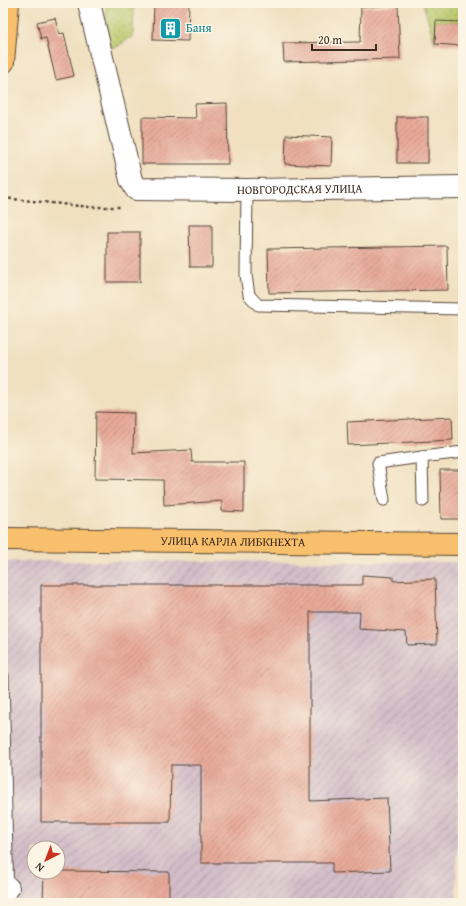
<svg xmlns="http://www.w3.org/2000/svg" width="466" height="906" font-family="'Gentium Book Plus',serif">
	<style>
		.industrial { fill: url(#industrial-furrows); fill-rule: evenodd }
		.grass { fill: url(#grass-dots); stroke: #7a7944 }
		.building { fill: url(#building-hatch) }
		.lines { fill: none; stroke-linecap: round; stroke-linejoin: round }
		.lane-casing { stroke: #564536; stroke-width: 13 }
		.street-casing { stroke: #564536; stroke-width: 24 }
		.primary-casing { stroke: #564536; stroke-width: 24 }
		.path { stroke: #564536; stroke-width: 2.5; stroke-dasharray: 3 3; stroke-linecap: butt }
		.lane { stroke: #fff; stroke-width: 11 }
		.street { stroke: #fff; stroke-width: 22 }
		.primary { stroke: #f8bf6c; stroke-width: 22 }
		.labels { text-anchor: middle; stroke-width: 3; stroke-linejoin: round; paint-order: stroke }
		.culture-label { font-size: 12px; fill: #0d838f; stroke: #fcf5e5; text-anchor: start }
		.street-label { font-size: 12px; fill: #3b2a1e; stroke: #fcf5e5 }
	</style>
	<defs>
		<pattern id="industrial-furrows" width="10" height="10" patternUnits="userSpaceOnUse"><rect width="10" height="10" fill="#d2bdc8"/><path d="M-1 1l2-2M0 10L10 0M9 11l2-2" fill="none" stroke="#ac9aa2"/></pattern>
		<pattern id="grass-dots" width="8" height="8" patternUnits="userSpaceOnUse"><rect width="8" height="8" fill="#b8c86a"/><path d="M2 2h.1M6 6h.1" fill="none" stroke="#97a357" stroke-width="1.8" stroke-linecap="round"/></pattern>
		<pattern id="building-hatch" width="6" height="6" patternUnits="userSpaceOnUse"><rect width="6" height="6" fill="#e8aa9a"/><path d="M-1 1l2-2M0 6l6-6M5 7l2-2" fill="none" stroke="#bd8b7d"/></pattern>
	</defs>
	<rect width="100%" height="100%" fill="#fcf5e5"/>
	<filter id="ink" filterUnits="userSpaceOnUse"><feTurbulence type="fractalNoise" baseFrequency=".025" numOctaves="2"/><feDisplacementMap in="SourceGraphic" scale="8" xChannelSelector="R" yChannelSelector="G"/><feConvolveMatrix kernelMatrix="1 2 1 2 8 2 1 2 1" color-interpolation-filters="sRGB"/></filter>
	<filter id="wash" filterUnits="userSpaceOnUse"><feTurbulence type="fractalNoise" baseFrequency=".012" numOctaves="4" result="noise"/><feDisplacementMap in="SourceGraphic" scale="16" xChannelSelector="R" yChannelSelector="G"/><feGaussianBlur stdDeviation="0.9" result="paint"/><feColorMatrix in="noise" values="0 0 0 0 0 0 0 0 0 0 0 0 0 0 0 0 0 1.4 0 .05"/><feComposite in="paint" operator="in"/></filter>
	<g filter="url(#wash)">
		<rect width="100%" height="100%" fill="#f0e0c0"/>
		<path class="industrial" d="M 3,561 L 463,562 L 456,903 L 3,903 ZM 34,848 L 58,848 L 58,872 L 34,872 Z"/>
		<g class="grass">
			<path d="M 106,3 L 134,3 L 133,36 L 115,48 L 110,46 L 107,40 Z"/>
			<path d="M 423,3 L 463,3 L 463,22 L 436,21 L 435,44 Z"/>
		</g>
		<g id="blocks">
			<g class="building">
				<path d="M 154,3 L 189,3 L 188,41 L 153,40 Z"/>
				<path d="M 398,5 L 400,59 L 284,62 L 283,43 L 360,42 L 361,7 Z"/>
				<path d="M 55,18 L 59,34 L 64,33 L 74,76 L 56,80 L 46,38 L 41,39 L 37,22 Z"/>
				<path d="M 436,21 L 463,22 L 463,46 L 435,44 Z"/>
				<path d="M 227,103 L 228,164 L 142,164 L 142,117 L 196,118 L 195,104 Z"/>
				<rect x="397" y="117" width="31" height="46"/>
				<path d="M 286,135 L 332,137 L 331,166 L 285,164 Z"/>
				<path d="M 189,225 L 212,225 L 212,267 L 190,267 Z"/>
				<rect x="107" y="232" width="33" height="50"/>
				<path d="M 447,246 L 448,290 L 269,293 L 268,249 Z"/>
				<path d="M 96,412 L 134,413 L 133,453 L 191,450 L 192,462 L 244,462 L 244,512 L 222,511 L 222,501 L 164,505 L 163,480 L 95,479 Z"/>
				<path d="M 452,417 L 453,440 L 348,445 L 347,422 Z"/>
				<path d="M 440,470 L 463,470 L 463,519 L 441,519 Z"/>
				<path d="M 362,575 L 393,577 L 393,581 L 435,579 L 437,644 L 407,645 L 406,632 L 359,629 L 360,612 L 310,612 L 310,801 L 387,798 L 390,871 L 332,873 L 332,863 L 201,863 L 201,765 L 171,765 L 170,822 L 41,822 L 41,585 L 362,585 Z"/>
				<path d="M 58,871 L 169,872 L 169,903 L 43,903 L 44,872 L 58,872 Z"/>
			</g>
		</g>
	</g>
	<g filter="url(#ink)">
		<use href="#blocks" fill-opacity="0" stroke="#564536" stroke-width="1"/>
		<g class="lines">
			<defs>
				<g id="lane">
					<path d="M 247,190 L 246,275 L 249,295 L 258,305 L 463,309"/>
					<path d="M 384,500 L 378,463 L 422,457"/>
					<path d="M 423,501 L 422,457 L 463,452"/>
					<path d="M 3,676 L 8,903"/>
				</g>
				<g id="street">
					<path id="s1" d="M 89,3 L 131,180 L 136,189 L 247,190 L 463,187"/>
					<path d="M 3,888 L 8,888"/>
				</g>
				<g id="primary">
					<path d="M 3,62 L 8,3"/>
					<path id="s2" d="M 3,539 L 463,544"/>
				</g>
			</defs>
			<use href="#lane" class="lane-casing"/>
			<use href="#street" class="street-casing"/>
			<use href="#primary" class="primary-casing"/>
			<path class="path" d="M 3,198 L 90,207 L 122,207"/>
			<use href="#lane" class="lane"/>
			<use href="#street" class="street"/>
			<use href="#primary" class="primary"/>
		</g>
	</g>
	<defs>
		<symbol id="building-square" viewBox="-11 -11 22 22"><rect x="-9" y="-9" width="18" height="18" rx="4" fill="#0f9aa8" stroke="#fcf5e5"/><path d="M-4-6H4V6H1V3H-1V6H-4ZM-2.5-4.3h1.7v1.8h-1.7ZM.8-4.3h1.7v1.8H.8ZM-2.5-1h1.7V.8h-1.7ZM.8-1h1.7V.8H.8Z" fill="#fff"/></symbol>
	</defs>
	<g fill-rule="evenodd">
		<use href="#building-square" x="158" y="16" width="25" height="25"/>
	</g>
	<g class="labels">
		<g class="culture-label">
			<text x="186" y="32">Баня</text>
		</g>
		<g class="street-label">
			<text dy="4" stroke="none"><textPath href="#s1" startOffset="356">НОВГОРОДСКАЯ УЛИЦА</textPath></text>
			<text dy="4" stroke="none"><textPath href="#s2" startOffset="230">УЛИЦА КАРЛА ЛИБКНЕХТА</textPath></text>
		</g>
	</g>
	<rect width="466" height="906" fill="none" stroke="#fcf5e5" stroke-width="16"/>
	<g transform="translate(46 860) rotate(222)"><circle r="19" fill="#fcf5e5" stroke="#afa495"/>
	<path d="M0-3L7 15L0 10L-7 15Z" fill="#c8321e"/>
	<text y="-6" font-size="11" font-weight="bold" text-anchor="middle" fill="#3b2a1e">N</text>
	</g>
	<path d="M312 44v6h64v-6" fill="none" stroke="#3b2a1e" stroke-width="2"/>
	<text x="318" y="44" font-size="12" fill="#3b2a1e" stroke="#fcf5e5" stroke-width="3" paint-order="stroke">20 m</text>
</svg>
